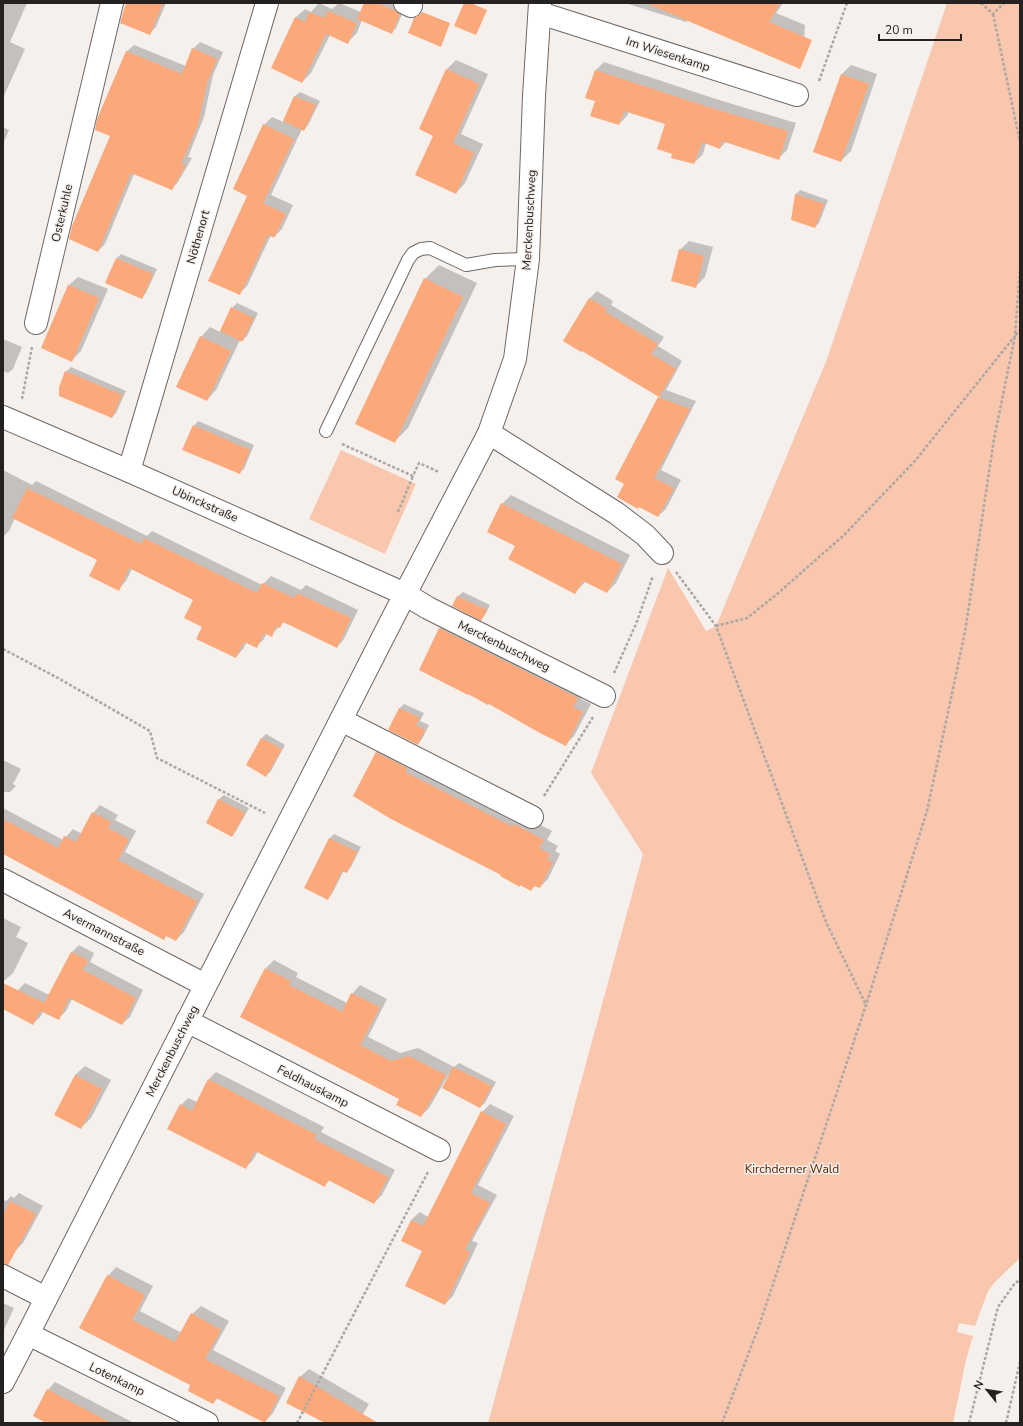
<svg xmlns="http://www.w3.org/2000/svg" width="1023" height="1426" font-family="'Nunito Sans',sans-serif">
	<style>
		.green { fill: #f8c7ad }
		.shadow { fill: #0003 }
		.building { fill: #fba87a }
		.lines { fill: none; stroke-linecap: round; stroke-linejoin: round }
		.service-casing { stroke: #6d6865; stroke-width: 14 }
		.minor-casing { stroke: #6d6865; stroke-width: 24 }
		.path { stroke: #aca7a4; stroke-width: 2.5; stroke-dasharray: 3 2; stroke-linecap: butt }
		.service { stroke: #fff; stroke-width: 12 }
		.minor { stroke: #fff; stroke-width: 22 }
		.labels { text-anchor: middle; stroke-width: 3; stroke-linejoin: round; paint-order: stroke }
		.street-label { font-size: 12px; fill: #242120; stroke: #f6f0ed }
		.park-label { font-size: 12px; fill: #572400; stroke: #f6f0ed }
	</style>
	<rect width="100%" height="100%" fill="#f6f0ed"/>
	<g class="green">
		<path d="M 947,3 L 1020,3 L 1020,1258 L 995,1282 L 988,1291 L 975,1326 L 959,1323 L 957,1332 L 973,1336 L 966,1360 L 953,1423 L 488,1423 L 643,854 L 591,773 L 668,568 L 706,631 L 716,626 L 827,359 Z"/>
		<path d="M 341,450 L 416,484 L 385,554 L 309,519 Z"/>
	</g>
	<g class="shadow">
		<path d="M 3,3 L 27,3 L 10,42 L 25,49 L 3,98 Z"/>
		<path d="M 127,3 L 166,3 L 156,27 L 149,34 Z"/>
		<path d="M 319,3 L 332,9 L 339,3 L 361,12 L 365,3 L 391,3 L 404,10 L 396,28 L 391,33 L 362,20 L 357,33 L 348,42 L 330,35 L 311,73 L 302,82 L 295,18 L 305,9 L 311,12 Z"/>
		<path d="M 625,3 L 783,3 L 776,13 L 805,25 L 803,58 L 688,20 L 686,22 Z"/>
		<path d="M 200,42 L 223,52 L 213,75 L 204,117 L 188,157 L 192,158 L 178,182 L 171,189 L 134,174 L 105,244 L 98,251 L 112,136 L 127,51 L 134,45 L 186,66 L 193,49 Z"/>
		<path d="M 456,60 L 488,74 L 461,134 L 483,144 L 465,183 L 456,193 L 434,135 L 447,69 Z"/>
		<path d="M 604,62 L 716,99 L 796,123 L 787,150 L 778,159 L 726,142 L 720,148 L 706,143 L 703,154 L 694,163 L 673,153 L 666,123 L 629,111 L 627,116 L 619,124 L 596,100 L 587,97 L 596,70 Z"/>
		<path d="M 851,65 L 877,74 L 851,151 L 841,161 L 815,151 L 842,74 Z"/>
		<path d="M 300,92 L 320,101 L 308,125 L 304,130 L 302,129 L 271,195 L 293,205 L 282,229 L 274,237 L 271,235 L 247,286 L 239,294 L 248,195 L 264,125 L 272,117 L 283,122 L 295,96 Z"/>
		<path d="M 3,127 L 9,130 L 3,144 Z"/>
		<path d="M 800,190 L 828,200 L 819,223 L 815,227 L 792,219 L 796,194 Z"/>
		<path d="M 689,241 L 713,247 L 705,277 L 696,286 L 680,250 Z"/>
		<path d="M 121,254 L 157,269 L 146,293 L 142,298 L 106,283 L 117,258 Z"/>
		<path d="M 439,265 L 477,283 L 408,428 L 394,442 L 425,279 Z"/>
		<path d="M 78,277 L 108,289 L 81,351 L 72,360 L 69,285 Z"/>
		<path d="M 597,291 L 613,301 L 611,305 L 664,337 L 658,346 L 682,361 L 666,390 L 696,401 L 661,470 L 681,480 L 666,509 L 658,516 L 625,484 L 660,397 L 582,349 L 590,298 Z"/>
		<path d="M 237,303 L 258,313 L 247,336 L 242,341 L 240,340 L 216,390 L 207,400 L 201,337 L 210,327 L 220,332 L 232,308 Z"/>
		<path d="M 3,339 L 22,347 L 13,369 L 8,373 L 3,371 Z"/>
		<path d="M 71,367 L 126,391 L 116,413 L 112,417 L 66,372 Z"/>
		<path d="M 198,421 L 254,445 L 244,469 L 239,473 L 194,426 Z"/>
		<path d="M 3,470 L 32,485 L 36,481 L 147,536 L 152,531 L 262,585 L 271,576 L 301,590 L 306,585 L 358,610 L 344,639 L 337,647 L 284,622 L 271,635 L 267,633 L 264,639 L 256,647 L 247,642 L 243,649 L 236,657 L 203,626 L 194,599 L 132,569 L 126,581 L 119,589 L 98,559 L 15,518 L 9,531 L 3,537 Z"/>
		<path d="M 511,495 L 630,555 L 616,583 L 607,592 L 586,581 L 575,593 L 516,546 L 502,504 Z"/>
		<path d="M 463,592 L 490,605 L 485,615 L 481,619 L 453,606 L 458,596 Z"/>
		<path d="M 448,620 L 585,690 L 581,699 L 591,704 L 574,736 L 565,745 L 489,703 L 420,670 L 440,628 Z"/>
		<path d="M 404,704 L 424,713 L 420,721 L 429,725 L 422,739 L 418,744 L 389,729 L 400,708 Z"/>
		<path d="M 266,734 L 285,745 L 271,771 L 266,776 L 262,738 Z"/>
		<path d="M 385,744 L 552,831 L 547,840 L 558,846 L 555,851 L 560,854 L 548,879 L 540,887 L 536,885 L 531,890 L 354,796 L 376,752 Z"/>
		<path d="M 3,760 L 21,769 L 13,784 L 16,786 L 10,792 L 3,792 Z"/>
		<path d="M 224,795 L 249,808 L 236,831 L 232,836 L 207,823 L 219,799 Z"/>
		<path d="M 100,805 L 118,815 L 115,820 L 136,831 L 125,852 L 204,894 L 184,932 L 176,940 L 167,935 L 164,939 L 3,853 L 3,811 L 5,809 L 63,840 L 73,829 L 82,834 L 93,813 Z"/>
		<path d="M 334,834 L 361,847 L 351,867 L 347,872 L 344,870 L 332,894 L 327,899 L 305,887 L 330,838 Z"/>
		<path d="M 3,918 L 21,927 L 16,937 L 28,943 L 13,973 L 4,981 L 3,980 Z"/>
		<path d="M 79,945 L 94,953 L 90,962 L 143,990 L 130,1017 L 122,1024 L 72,999 L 66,1011 L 58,1019 L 43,1011 L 41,1016 L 33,1024 L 18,990 L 25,983 L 49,995 L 72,952 Z"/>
		<path d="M 274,960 L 298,973 L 296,977 L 347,1003 L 352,994 L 360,985 L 387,999 L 368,1037 L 400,1053 L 418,1048 L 454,1067 L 459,1063 L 496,1082 L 485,1103 L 480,1107 L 449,1074 L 429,1108 L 421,1116 L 400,1099 L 266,968 Z"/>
		<path d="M 85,1066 L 111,1080 L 91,1118 L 81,1128 L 75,1075 Z"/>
		<path d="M 216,1072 L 324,1127 L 321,1132 L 395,1170 L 382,1195 L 374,1203 L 330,1180 L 324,1186 L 258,1151 L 253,1160 L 246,1167 L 181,1105 L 188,1098 L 197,1102 L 209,1079 Z"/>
		<path d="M 490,1104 L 514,1116 L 478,1185 L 497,1195 L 472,1241 L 478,1243 L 453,1296 L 445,1304 L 411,1220 L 420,1212 L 428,1217 L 482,1112 Z"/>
		<path d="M 19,1193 L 43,1206 L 23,1243 L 15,1251 L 3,1245 L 3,1200 L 6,1201 L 11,1196 L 14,1198 Z"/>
		<path d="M 116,1267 L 153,1286 L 140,1311 L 182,1333 L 192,1314 L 201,1306 L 229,1321 L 213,1350 L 286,1388 L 273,1413 L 265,1422 L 218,1398 L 213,1403 L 192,1384 L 81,1328 L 108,1276 Z"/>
		<path d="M 3,1303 L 14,1308 L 3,1332 Z"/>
		<path d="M 309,1369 L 369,1404 L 360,1419 L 367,1423 L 325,1423 L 300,1377 Z"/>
		<path d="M 55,1382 L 134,1423 L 48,1423 L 48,1390 Z"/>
	</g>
	<g class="building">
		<path d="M 126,3 L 163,3 L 150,35 L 120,23 Z"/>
		<path d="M 364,3 L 377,3 L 396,11 L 400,14 L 392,34 L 357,19 Z"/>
		<path d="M 464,3 L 471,3 L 487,10 L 476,35 L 454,26 Z"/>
		<path d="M 646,3 L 780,3 L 769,22 L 812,40 L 800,69 Z"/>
		<path d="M 328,11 L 357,23 L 348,44 L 326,34 L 302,83 L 271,68 L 295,17 L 305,22 L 309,12 L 324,18 Z"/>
		<path d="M 422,12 L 450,23 L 441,47 L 408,33 L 414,18 L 418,16 Z"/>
		<path d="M 192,48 L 217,59 L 207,83 L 198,125 L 181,164 L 186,165 L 172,190 L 131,173 L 98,252 L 69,239 L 72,226 L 110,136 L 95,130 L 97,119 L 126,51 L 182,74 Z"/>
		<path d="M 446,69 L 479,84 L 453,143 L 474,153 L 456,194 L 415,175 L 433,136 L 419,129 Z"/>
		<path d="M 595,70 L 708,107 L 788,131 L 779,160 L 722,141 L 720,149 L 702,142 L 694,164 L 671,158 L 672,154 L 657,149 L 665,124 L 624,111 L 619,125 L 590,116 L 595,101 L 585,98 Z"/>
		<path d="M 841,74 L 869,84 L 841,162 L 813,152 Z"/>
		<path d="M 294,96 L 316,105 L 304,131 L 283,121 Z"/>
		<path d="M 263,124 L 294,139 L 263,203 L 286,214 L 274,238 L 268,235 L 240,295 L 208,281 L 247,196 L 233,189 Z"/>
		<path d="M 795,194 L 824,204 L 815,228 L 791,220 Z"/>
		<path d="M 679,249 L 704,256 L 696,288 L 671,281 Z"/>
		<path d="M 116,258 L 153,274 L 142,299 L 105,283 Z"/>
		<path d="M 424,278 L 463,297 L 395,443 L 355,424 Z"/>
		<path d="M 68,285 L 99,298 L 72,362 L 41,348 Z"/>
		<path d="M 589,298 L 607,309 L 605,312 L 658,344 L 651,354 L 676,369 L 659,397 L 582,351 L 581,352 L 563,341 Z"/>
		<path d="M 231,307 L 254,318 L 242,342 L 220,331 Z"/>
		<path d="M 200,336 L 231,351 L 207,401 L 176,387 Z"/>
		<path d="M 65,371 L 122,395 L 112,418 L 59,396 L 59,387 Z"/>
		<path d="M 658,397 L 690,409 L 654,478 L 674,488 L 658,517 L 639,507 L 638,509 L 617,497 L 624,484 L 615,479 Z"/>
		<path d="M 193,425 L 250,450 L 240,474 L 182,450 Z"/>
		<path d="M 27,488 L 141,544 L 144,538 L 257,593 L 262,583 L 294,598 L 297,593 L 351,618 L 337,648 L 283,622 L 280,628 L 276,626 L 272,637 L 264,633 L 257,648 L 244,642 L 236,658 L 196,639 L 202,627 L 184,618 L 193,600 L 129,568 L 119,591 L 89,576 L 97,560 L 12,518 Z"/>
		<path d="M 501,503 L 622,564 L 607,593 L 583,581 L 575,594 L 508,559 L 515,546 L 487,532 Z"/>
		<path d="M 457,596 L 487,610 L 481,621 L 452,606 Z"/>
		<path d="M 439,628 L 578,698 L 573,707 L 583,712 L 566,746 L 538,732 L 489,704 L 488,705 L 468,694 L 468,695 L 419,670 Z"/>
		<path d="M 399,708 L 420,718 L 416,725 L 425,730 L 418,745 L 388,730 Z"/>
		<path d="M 261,738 L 282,749 L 266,777 L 246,765 Z"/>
		<path d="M 376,752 L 407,768 L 405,772 L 513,827 L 514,824 L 544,840 L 539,848 L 550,854 L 547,860 L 553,862 L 540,888 L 534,886 L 531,891 L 520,885 L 520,887 L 500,876 L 501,875 L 391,819 L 353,796 Z"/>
		<path d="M 218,799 L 245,813 L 232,837 L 206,823 Z"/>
		<path d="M 92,812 L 111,822 L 108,828 L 129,839 L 118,860 L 197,901 L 176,941 L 166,936 L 164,940 L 3,854 L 3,819 L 58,848 L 64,836 L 76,842 Z"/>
		<path d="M 329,838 L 357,852 L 347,873 L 342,871 L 328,900 L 304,888 Z"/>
		<path d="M 71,952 L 88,960 L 83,970 L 136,998 L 122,1025 L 69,998 L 59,1020 L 40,1011 L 33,1025 L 3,1009 L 3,983 L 44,1003 Z"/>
		<path d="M 265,968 L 291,981 L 289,985 L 342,1012 L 351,993 L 380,1007 L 360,1045 L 391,1061 L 409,1056 L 446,1075 L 421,1117 L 396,1105 L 399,1099 L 240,1017 Z"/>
		<path d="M 453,1067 L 492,1086 L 480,1108 L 442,1088 Z"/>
		<path d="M 75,1075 L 102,1089 L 81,1129 L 54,1115 Z"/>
		<path d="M 208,1079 L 317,1135 L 314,1139 L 388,1177 L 374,1204 L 328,1180 L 325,1187 L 255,1151 L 246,1169 L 167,1129 L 180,1104 L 192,1111 Z"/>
		<path d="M 481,1111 L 506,1124 L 471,1193 L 490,1203 L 465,1249 L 470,1252 L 445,1305 L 405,1286 L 422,1251 L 401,1241 L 411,1220 L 423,1226 Z"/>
		<path d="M 10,1201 L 36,1214 L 8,1265 L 3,1264 L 3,1215 Z"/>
		<path d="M 107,1275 L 145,1295 L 132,1320 L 175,1342 L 191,1313 L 221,1330 L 205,1359 L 279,1396 L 265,1423 L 216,1398 L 213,1404 L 188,1391 L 190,1385 L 79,1328 Z"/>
		<path d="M 299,1376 L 378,1423 L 325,1423 L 286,1403 Z"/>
		<path d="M 47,1389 L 111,1423 L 46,1423 L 33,1416 Z"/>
	</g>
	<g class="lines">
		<defs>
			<path id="service" d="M 326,431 L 408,260 L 413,253 L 421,249 L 430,248 L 466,265 L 495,260 L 528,259"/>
			<g id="minor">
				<path d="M 405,3 L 411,6"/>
				<path d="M 540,13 L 797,95"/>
				<path d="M 36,323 L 112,3"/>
				<path d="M 3,417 L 129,471 L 405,594 L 428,608 L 604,696"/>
				<path d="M 489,433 L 616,513 L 645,535 L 662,553"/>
				<path d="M 129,471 L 267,3"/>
				<path d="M 341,720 L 532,817"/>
				<path d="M 3,880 L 205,985"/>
				<path d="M 187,1021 L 439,1150"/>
				<path d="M 3,1276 L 46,1298"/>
				<path d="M 28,1334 L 207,1423"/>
				<path d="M 3,1382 L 28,1334 L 405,594 L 489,433 L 515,359 L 528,259 L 534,96 L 540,3"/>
			</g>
		</defs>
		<use href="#service" class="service-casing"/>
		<use href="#minor" class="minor-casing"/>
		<g class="path">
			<path d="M 981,3 L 993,14 L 1004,3"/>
			<path d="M 993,14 L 1020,142"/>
			<path d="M 819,81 L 847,3"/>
			<path d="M 22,399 L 32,347"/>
			<path d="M 342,444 L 413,476 L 419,463 L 439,472"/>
			<path d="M 398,512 L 413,476"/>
			<path d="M 676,572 L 716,626 L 826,922 L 866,1005"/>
			<path d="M 716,626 L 747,618 L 776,595 L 844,535 L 914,462 L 1015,336 L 1020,268"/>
			<path d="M 3,649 L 58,678 L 150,731 L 157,758 L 265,813"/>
			<path d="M 614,673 L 636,624 L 653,576"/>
			<path d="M 544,796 L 593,717"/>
			<path d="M 297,1423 L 428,1172"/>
			<path d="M 722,1423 L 759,1326 L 866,1005 L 927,811 L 965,632 L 994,439 L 1015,336 L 1020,330"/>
			<path d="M 969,1423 L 998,1307 L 1015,1283 L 1020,1280"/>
			<path d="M 1006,1423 L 1020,1362"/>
		</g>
		<use href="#service" class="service"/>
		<use href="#minor" class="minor"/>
	</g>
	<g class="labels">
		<g class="street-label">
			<text transform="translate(668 54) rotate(18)" y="4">Im Wiesenkamp</text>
			<text transform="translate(62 213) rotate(-77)" y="4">Osterkuhle</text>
			<text transform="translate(529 220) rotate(-87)" y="4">Merckenbuschweg</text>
			<text transform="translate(198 237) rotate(-74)" y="4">Nöthenort</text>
			<text transform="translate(205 504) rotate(24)" y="4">Ubinckstraße</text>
			<text transform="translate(504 646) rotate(26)" y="4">Merckenbuschweg</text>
			<text transform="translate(104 932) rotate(27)" y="4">Avermannstraße</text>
			<text transform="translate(172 1051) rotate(-63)" y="4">Merckenbuschweg</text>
			<text transform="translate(313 1086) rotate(27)" y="4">Feldhauskamp</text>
			<text transform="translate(117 1379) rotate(26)" y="4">Lotenkamp</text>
		</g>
		<g class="park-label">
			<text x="792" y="1173">Kirchderner Wald</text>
		</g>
	</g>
	<rect width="1023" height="1426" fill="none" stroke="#242120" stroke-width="8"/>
	<g transform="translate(987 1390) rotate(300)" stroke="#f6f0ed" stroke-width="3" paint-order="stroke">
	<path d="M0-3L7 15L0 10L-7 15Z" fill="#242120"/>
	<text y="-6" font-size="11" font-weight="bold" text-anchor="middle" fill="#242120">N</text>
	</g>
	<path d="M879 34v6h82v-6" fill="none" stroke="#242120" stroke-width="2"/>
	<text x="885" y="34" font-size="12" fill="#242120" stroke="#f6f0ed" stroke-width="3" paint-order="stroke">20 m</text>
</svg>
